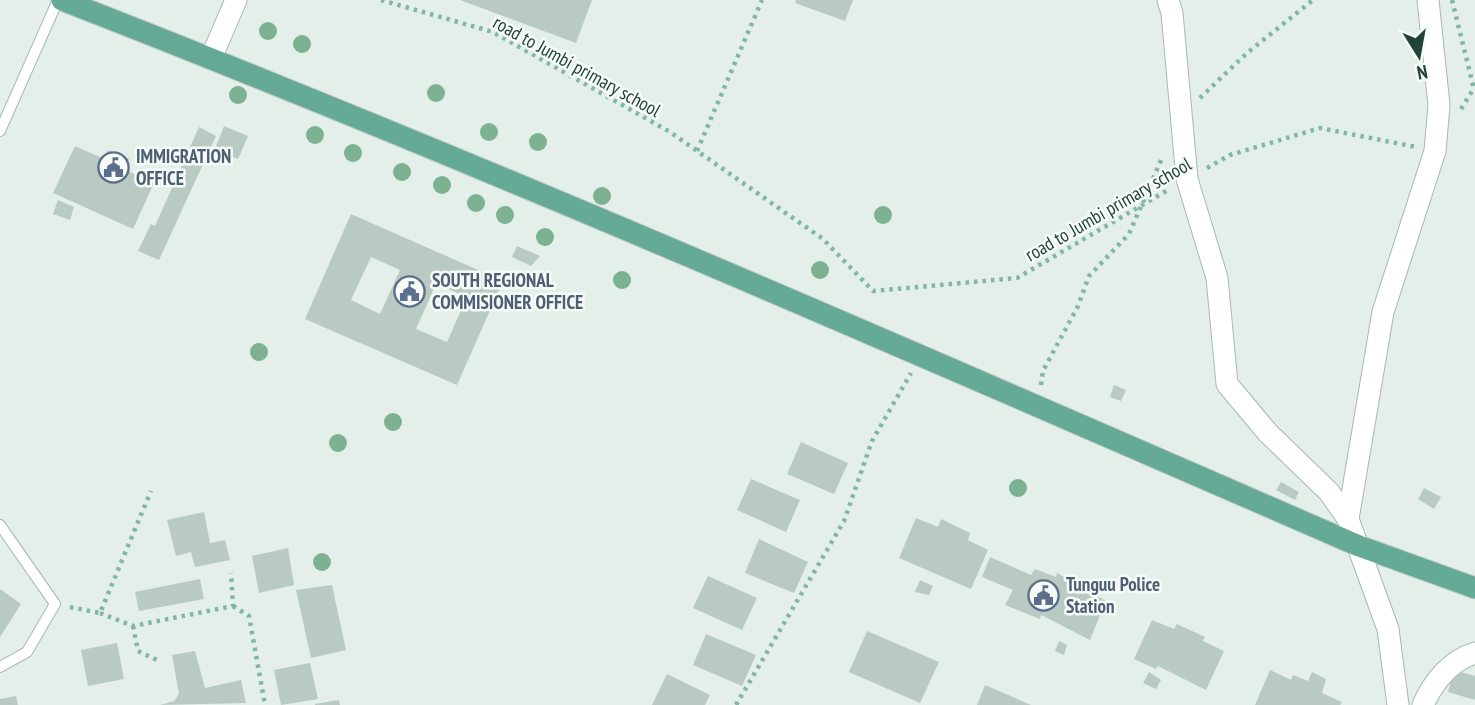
<svg xmlns="http://www.w3.org/2000/svg" width="1475" height="705" font-family="'PT Sans Narrow',sans-serif">
	<style>
		.building { fill: #b9cac3; fill-rule: evenodd }
		.lines { fill: none; stroke-linecap: round; stroke-linejoin: round }
		.lane-casing { stroke: #a6b8b2; stroke-width: 12 }
		.street-casing { stroke: #a6b8b2; stroke-width: 23 }
		.primary-casing { stroke: #c1cac8; stroke-width: 23 }
		.path { stroke: #82b6a5; stroke-width: 4.5; stroke-dasharray: 3.5 5; stroke-linecap: butt }
		.lane { stroke: #fff; stroke-width: 10 }
		.street { stroke: #fff; stroke-width: 21 }
		.primary { stroke: #65a997; stroke-width: 21 }
		.tree { fill: #7cb191 }
		.labels { text-anchor: middle; stroke-width: 5; stroke-linejoin: round; paint-order: stroke }
		.street-label { font-size: 19px; fill: #21433a; stroke: #f6fbf8 }
		.service-label { font-size: 19px; font-weight: bold; fill: #4e5e75; stroke: #f6fbf8; text-anchor: start }
	</style>
	<rect width="100%" height="100%" fill="#e4efea"/>
	<g class="building">
		<path d="M 460,0 L 592,0 L 576,43 Z"/>
		<path d="M 796,0 L 853,0 L 845,21 L 795,3 Z"/>
		<path d="M 224,126 L 248,136 L 238,159 L 215,149 Z"/>
		<path d="M 199,127 L 216,136 L 159,260 L 138,251 L 151,224 L 155,226 Z"/>
		<path d="M 75,146 L 104,159 L 108,150 L 129,159 L 124,169 L 154,183 L 133,229 L 53,193 Z"/>
		<path d="M 58,200 L 74,207 L 70,220 L 53,214 Z"/>
		<path d="M 351,214 L 503,281 L 457,385 L 305,319 ZM 371,257 L 400,270 L 380,314 L 351,300 ZM 436,284 L 467,297 L 447,342 L 416,329 Z"/>
		<path d="M 517,246 L 540,256 L 531,266 L 512,257 Z"/>
		<path d="M 1114,385 L 1126,390 L 1121,401 L 1110,397 Z"/>
		<path d="M 801,442 L 848,463 L 834,494 L 787,474 Z"/>
		<path d="M 751,479 L 800,500 L 786,532 L 737,510 Z"/>
		<path d="M 1281,482 L 1299,492 L 1295,500 L 1276,490 Z"/>
		<path d="M 1424,488 L 1441,497 L 1434,509 L 1418,499 Z"/>
		<path d="M 204,512 L 210,543 L 225,540 L 230,560 L 195,567 L 191,552 L 176,556 L 167,520 Z"/>
		<path d="M 916,518 L 938,527 L 941,519 L 970,533 L 968,540 L 988,550 L 971,589 L 899,558 Z"/>
		<path d="M 759,539 L 808,562 L 794,593 L 745,573 Z"/>
		<path d="M 288,548 L 294,585 L 259,593 L 252,556 Z"/>
		<path d="M 990,557 L 1031,575 L 1035,569 L 1056,577 L 1057,573 L 1106,601 L 1090,640 L 1041,615 L 1040,619 L 1005,605 L 1013,590 L 982,577 Z"/>
		<path d="M 708,576 L 757,598 L 742,630 L 693,608 Z"/>
		<path d="M 200,579 L 204,599 L 139,611 L 135,592 Z"/>
		<path d="M 920,580 L 933,586 L 929,595 L 915,592 Z"/>
		<path d="M 332,585 L 346,650 L 311,658 L 296,590 Z"/>
		<path d="M 0,589 L 21,604 L 0,637 Z"/>
		<path d="M 1152,620 L 1174,629 L 1177,624 L 1205,637 L 1203,641 L 1224,651 L 1206,690 L 1158,666 L 1156,669 L 1134,659 Z"/>
		<path d="M 867,631 L 939,662 L 920,703 L 849,672 Z"/>
		<path d="M 706,634 L 756,655 L 742,686 L 693,665 Z"/>
		<path d="M 1059,641 L 1067,645 L 1064,655 L 1055,651 Z"/>
		<path d="M 117,643 L 124,679 L 88,686 L 81,650 Z"/>
		<path d="M 195,651 L 205,688 L 241,680 L 246,703 L 160,705 L 174,701 L 179,694 L 172,655 Z"/>
		<path d="M 310,663 L 318,699 L 281,705 L 274,670 Z"/>
		<path d="M 1270,670 L 1291,680 L 1293,675 L 1308,681 L 1312,672 L 1326,679 L 1322,693 L 1342,702 L 1340,705 L 1255,705 Z"/>
		<path d="M 1454,670 L 1475,676 L 1475,700 L 1448,692 Z"/>
		<path d="M 1149,672 L 1161,680 L 1156,689 L 1143,683 Z"/>
		<path d="M 667,674 L 710,695 L 705,705 L 652,705 Z"/>
		<path d="M 985,685 L 1031,705 L 977,705 Z"/>
		<path d="M 16,696 L 18,705 L 0,705 L 0,699 Z"/>
		<path d="M 339,700 L 340,705 L 315,705 L 315,704 Z"/>
	</g>
	<g class="lines">
		<defs>
			<g id="lane">
				<path d="M 0,131 L 58,0"/>
				<path d="M 0,525 L 55,604 L 27,652 L 0,667"/>
			</g>
			<g id="street">
				<path d="M 1168,0 L 1172,13 L 1187,179 L 1217,278 L 1227,384 L 1268,433 L 1329,492 L 1348,519 L 1388,629 L 1398,705"/>
				<path d="M 211,58 L 236,0"/>
				<path d="M 1348,519 L 1383,312 L 1435,151 L 1439,105 L 1428,0"/>
				<path d="M 1423,705 C 1433,682 1451,660 1475,653"/>
			</g>
			<path id="primary" d="M 62,0 C 499,170 929,359 1359,546 L 1475,588"/>
		</defs>
		<use href="#lane" class="lane-casing"/>
		<use href="#street" class="street-casing"/>
		<use href="#primary" class="primary-casing"/>
		<g class="path">
			<path d="M 381,0 L 493,32 L 670,132 L 823,239 L 873,291 L 1017,278 L 1168,190"/>
			<path d="M 1452,0 L 1474,89"/>
			<path d="M 1200,98 L 1247,53 L 1313,0"/>
			<path d="M 1461,109 L 1474,88"/>
			<path d="M 697,151 L 762,0"/>
			<path d="M 1207,168 L 1230,155 L 1320,128 L 1416,147"/>
			<path d="M 1041,385 L 1043,371 L 1078,306 L 1089,276 L 1129,234 L 1162,158"/>
			<path d="M 233,606 L 249,616 L 265,705"/>
			<path d="M 70,607 L 100,613 L 151,491"/>
			<path d="M 100,613 L 133,626 L 233,606 L 231,573"/>
			<path d="M 133,626 L 138,651 L 161,662"/>
			<path d="M 736,705 L 844,521 L 872,441 L 911,373"/>
		</g>
		<use href="#lane" class="lane"/>
		<use href="#street" class="street"/>
		<use href="#primary" class="primary"/>
	</g>
	<g class="tree">
		<circle cx="268" cy="31" r="9"/>
		<circle cx="302" cy="44" r="9"/>
		<circle cx="436" cy="93" r="9"/>
		<circle cx="238" cy="95" r="9"/>
		<circle cx="489" cy="132" r="9"/>
		<circle cx="315" cy="135" r="9"/>
		<circle cx="538" cy="142" r="9"/>
		<circle cx="353" cy="153" r="9"/>
		<circle cx="402" cy="172" r="9"/>
		<circle cx="442" cy="185" r="9"/>
		<circle cx="602" cy="196" r="9"/>
		<circle cx="476" cy="203" r="9"/>
		<circle cx="505" cy="215" r="9"/>
		<circle cx="883" cy="215" r="9"/>
		<circle cx="545" cy="237" r="9"/>
		<circle cx="820" cy="270" r="9"/>
		<circle cx="622" cy="280" r="9"/>
		<circle cx="259" cy="352" r="9"/>
		<circle cx="393" cy="422" r="9"/>
		<circle cx="338" cy="443" r="9"/>
		<circle cx="1018" cy="488" r="9"/>
		<circle cx="322" cy="562" r="9"/>
	</g>
	<defs>
		<symbol id="civic-ring" viewBox="-11 -11 22 22"><circle r="9.5" fill="#f6fbf8" stroke="#5c6f8a" stroke-width="1.5"/><path d="M-.6-6.5H3V-4.5H.6V-3L4-1V1h2V6H-6V1h2V-1L-.6-3ZM-1.2 2.5V6h2.4V2.5Z" fill="#5c6f8a"/></symbol>
	</defs>
	<g fill-rule="evenodd">
		<use href="#civic-ring" x="96" y="150" width="35" height="35"/>
		<use href="#civic-ring" x="392" y="274" width="35" height="35"/>
		<use href="#civic-ring" x="1026" y="578" width="35" height="35"/>
	</g>
	<g class="labels">
		<g class="street-label">
			<text transform="translate(577 66) rotate(29)" y="7">road to Jumbi primary school</text>
			<text transform="translate(1108 209) rotate(-30)" y="7">road to Jumbi primary school</text>
		</g>
		<g class="service-label">
			<text x="136" y="163">IMMIGRATION<tspan x="136" dy="22">OFFICE</tspan></text>
			<text x="432" y="287">SOUTH REGIONAL<tspan x="432" dy="22">COMMISIONER OFFICE</tspan></text>
			<text x="1066" y="591">Tunguu Police<tspan x="1066" dy="22">Station</tspan></text>
		</g>
	</g>
	<g transform="translate(1419 56) rotate(169)" stroke="#f6fbf8" stroke-width="5" paint-order="stroke">
	<path d="M0-5L12 26L0 18L-12 26Z" fill="#21433a"/>
	<text y="-10" font-size="19" font-weight="bold" text-anchor="middle" fill="#21433a">N</text>
	</g>
</svg>
